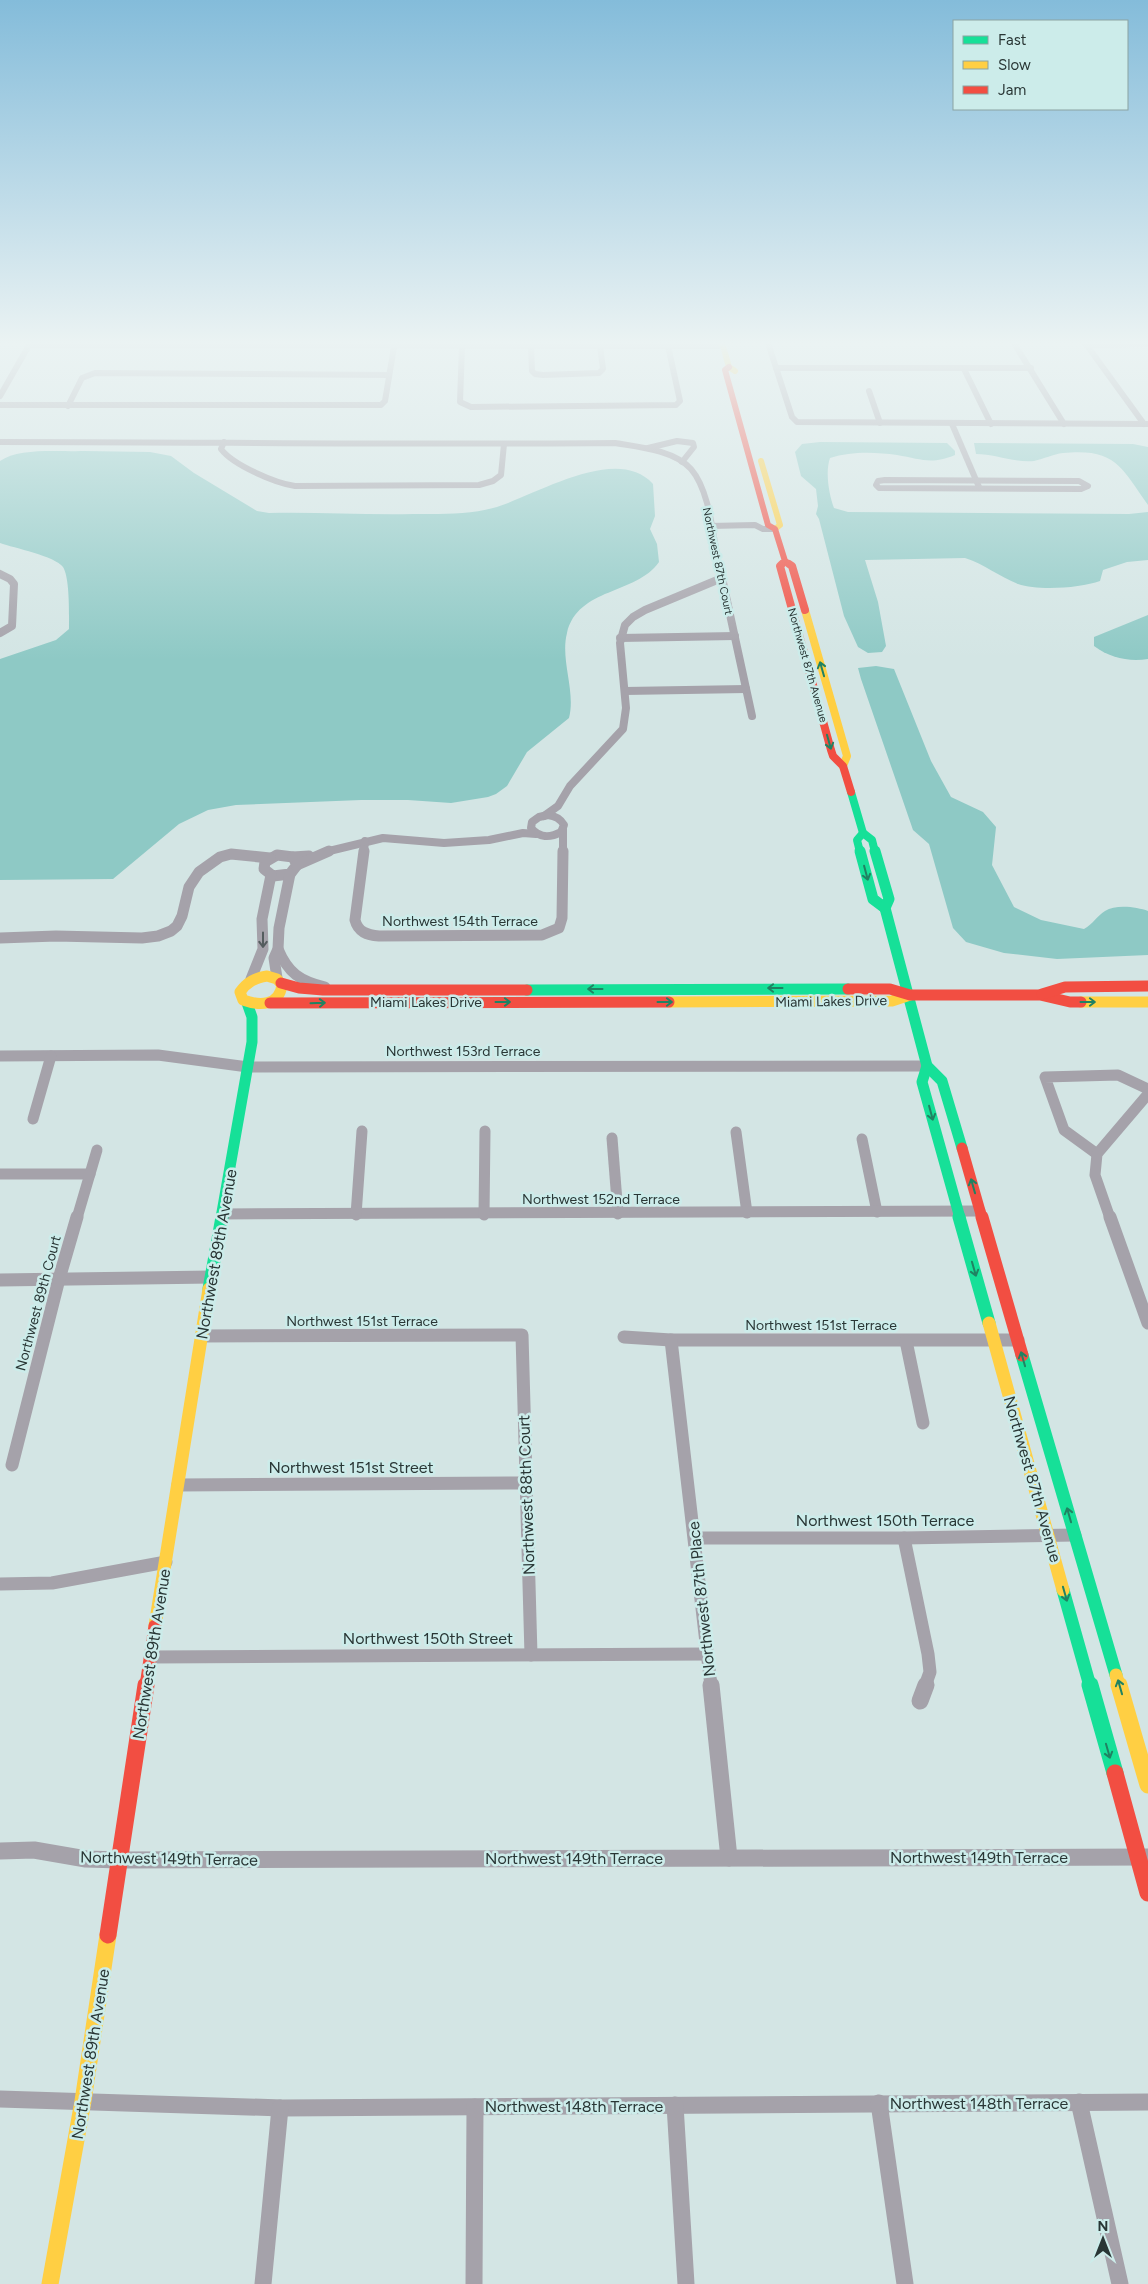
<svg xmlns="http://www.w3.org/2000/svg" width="1148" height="2284" font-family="Figtree,sans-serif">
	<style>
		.green { fill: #cbc5d4 }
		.water { fill: #8ec9c5 }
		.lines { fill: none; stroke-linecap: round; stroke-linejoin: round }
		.street-far4 { stroke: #a5a2aa; stroke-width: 6 }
		.street-far3 { stroke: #a5a2aa; stroke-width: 8 }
		.street-far2 { stroke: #a5a2aa; stroke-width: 11 }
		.street-far1 { stroke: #a5a2aa; stroke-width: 13 }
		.street { stroke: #a5a2aa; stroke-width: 17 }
		.fast-far3 { stroke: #16e098; stroke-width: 8 }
		.fast-far2 { stroke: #16e098; stroke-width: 11 }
		.fast-far1 { stroke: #16e098; stroke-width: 13 }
		.fast { stroke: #16e098; stroke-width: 17 }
		.slow-far4 { stroke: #ffcf43; stroke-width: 6 }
		.slow-far3 { stroke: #ffcf43; stroke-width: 8 }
		.slow-far2 { stroke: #ffcf43; stroke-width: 11 }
		.slow-far1 { stroke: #ffcf43; stroke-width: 13 }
		.slow { stroke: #ffcf43; stroke-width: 17 }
		.jam-far4 { stroke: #f24e42; stroke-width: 6 }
		.jam-far3 { stroke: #f24e42; stroke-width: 8 }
		.jam-far2 { stroke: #f24e42; stroke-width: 11 }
		.jam-far1 { stroke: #f24e42; stroke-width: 13 }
		.jam { stroke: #f24e42; stroke-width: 17 }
		.oneway { stroke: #208262 }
		.oneway2 { stroke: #545c5e }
		.labels { text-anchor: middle; stroke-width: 5; stroke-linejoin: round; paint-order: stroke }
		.far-street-label { font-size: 11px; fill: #293635; stroke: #ccecea }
		.street-label { font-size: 14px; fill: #293635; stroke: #ccecea }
		.near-street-label { font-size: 16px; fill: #293635; stroke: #ccecea }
	</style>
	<rect width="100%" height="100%" fill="#d3e5e4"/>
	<path class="green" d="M 346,340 L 710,340 L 710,342 L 350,344 Z"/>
	<g class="water">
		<path d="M 820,442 L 947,443 L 955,451 L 955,455 C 931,465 921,459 897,455 C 876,452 851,451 830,458 C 825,472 829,495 834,508 L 848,512 L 1129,514 L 1148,512 L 1148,560 L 1127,562 L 1103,570 L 1100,581 C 1081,588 1038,591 1018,584 C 1000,577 984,564 965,558 L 865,560 L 878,602 L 886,646 L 882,652 L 868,653 L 858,647 L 844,616 L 819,519 L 816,514 L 818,506 L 816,489 L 801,476 L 795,452 L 802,444 Z"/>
		<path d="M 974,443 L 1133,444 L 1148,447 L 1148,505 C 1121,467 1116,448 1063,453 C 1053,454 1044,459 1034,461 C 1015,463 995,454 976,454 Z"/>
		<path d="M 84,451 L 150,452 L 171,456 L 194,473 L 257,511 L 269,513 C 317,512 365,515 413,514 C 439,514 468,515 493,508 C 534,497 616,443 653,484 L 655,516 L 650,529 L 657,544 L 659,562 C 636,595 578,587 567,633 C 560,660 576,691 569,718 L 527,752 L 507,786 L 496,794 L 488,797 L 451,803 L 408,800 L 361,800 L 236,805 L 208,810 L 179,824 L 113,879 L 0,880 L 0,659 L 56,640 L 69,629 C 69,615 70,578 63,567 C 55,556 14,548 0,543 L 0,461 C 19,447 61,452 84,451 Z"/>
		<path d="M 1148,615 L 1148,659 C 1129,662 1110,658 1094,646 L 1094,637 Z"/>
		<path d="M 876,666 L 894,669 L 931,761 L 951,797 L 983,812 L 996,827 L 992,865 L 1014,907 L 1041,920 L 1084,929 C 1093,924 1097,916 1105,911 C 1116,904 1137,907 1148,911 L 1148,955 L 1057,959 L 1004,953 L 966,942 L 953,928 L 929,844 L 913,830 L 861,679 L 858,668 Z"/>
	</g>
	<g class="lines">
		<g class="street-far4">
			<path d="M 767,340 L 792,417 L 797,422 L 1148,424"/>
			<path d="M 1012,340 L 1064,424"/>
			<path d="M 1083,340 L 1144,424"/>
			<path d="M 767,341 L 1012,341"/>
			<path d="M 29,345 L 723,346"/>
			<path d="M 1086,345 L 1148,344"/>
			<path d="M 462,346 L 460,402 L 471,407 L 676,405 L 680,401 L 668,346"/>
			<path d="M 531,346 L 532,371 L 535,374 L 543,375 L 599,373 L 603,369 L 600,346"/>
			<path d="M 776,368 L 1031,368"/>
			<path d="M 964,369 L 991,424"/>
			<path d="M 869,391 L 880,423"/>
			<path d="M 0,396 L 32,340"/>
			<path d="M 0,405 L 381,405 L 385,401 L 394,347"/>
			<path d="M 68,406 L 82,378 L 95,373 L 389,375"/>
			<path d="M 952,424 L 979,487"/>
			<path d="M 0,442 C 205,442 410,445 615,443 C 639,447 674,450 691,469 C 710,491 713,537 719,565"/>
			<path d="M 224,442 L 221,449 C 233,465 275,483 295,486 L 479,485 L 493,481 L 501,475 L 504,444"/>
			<path d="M 648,448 L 677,441 L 693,443 L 694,447 L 682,462"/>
			<path d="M 885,480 L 1079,481 L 1088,486 L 1081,489 L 879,488 L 876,485 L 878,481 Z"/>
			<path d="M 710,526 L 755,525 L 763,529 L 775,529"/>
		</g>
		<g class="street-far3">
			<path d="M 719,564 L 752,716"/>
			<path d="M 0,574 L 10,579 L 14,584 L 12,626 L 0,633"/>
			<path d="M 620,638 L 735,636"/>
			<path d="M 625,691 L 746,689"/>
			<path d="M 548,815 C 555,816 560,818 564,825 L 561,832 C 550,838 539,838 531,828 L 532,822 L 539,817 Z"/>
			<path d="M 544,816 L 558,806 L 570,786 L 623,729 L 626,708 L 620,643 L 625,625 L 633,617 L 645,610 L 722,578"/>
			<path d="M 325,852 L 383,838 L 444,843 L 489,840 L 523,833 L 536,834"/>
			<path d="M 364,852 L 365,841"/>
			<path d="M 563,852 L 563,829"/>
		</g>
		<g class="street-far2">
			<path d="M 364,851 L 355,920 C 358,932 367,935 379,936 L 542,935 L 559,928 L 562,918 L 563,851"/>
			<path d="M 277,855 L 293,857 L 297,865 L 290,874 L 273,876 L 264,869 L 265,862 Z"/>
			<path d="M 293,857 L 309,856"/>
			<path d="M 297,865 L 329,851"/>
			<path d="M 0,938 L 56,936 L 142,938 L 158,936 L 171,931 L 177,926 L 182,916 L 189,887 L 199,872 L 220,857 L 231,854 L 270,858"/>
			<path d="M 278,949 C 288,973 300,981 325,987"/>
			<path d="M 277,978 L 274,958 L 278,949 L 279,928 L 290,874"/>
			<path d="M 251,979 L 263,949 L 262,919 L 271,875"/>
			<path d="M 0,1056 L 158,1055 L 248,1067 L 927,1066"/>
			<path d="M 33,1119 L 51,1056"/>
			<path d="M 736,1132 L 747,1213"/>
			<path d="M 612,1138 L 618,1214"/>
			<path d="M 862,1139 L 877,1212"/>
			<path d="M 1097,1154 L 1064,1130 L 1045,1077 L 1118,1075 L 1148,1089"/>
			<path d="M 0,1174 L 90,1174"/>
			<path d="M 222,1214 L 980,1211"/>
			<path d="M 356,1215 L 362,1131"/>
			<path d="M 484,1215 L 485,1131"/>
			<path d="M 77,1218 L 97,1150"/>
			<path d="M 1110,1218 L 1095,1175 L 1097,1154 L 1148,1094"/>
		</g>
		<g class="street-far1">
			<path d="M 1110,1217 L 1148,1323"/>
			<path d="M 0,1280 L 212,1277"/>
			<path d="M 201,1336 L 522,1335 L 531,1655"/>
			<path d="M 624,1337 L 671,1340 L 1018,1340"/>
			<path d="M 671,1340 L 711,1686"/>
			<path d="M 906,1341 L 923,1423"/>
			<path d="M 12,1465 L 59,1279 L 77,1217"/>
			<path d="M 178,1485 L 525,1483"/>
			<path d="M 695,1538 L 904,1538 L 1075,1535"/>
			<path d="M 904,1538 L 928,1654 L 930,1672 L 925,1686"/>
			<path d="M 0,1584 L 52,1583 L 166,1562"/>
			<path d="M 150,1657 L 707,1654"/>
		</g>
		<g class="street">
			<path d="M 711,1685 L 729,1858"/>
			<path d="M 920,1701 L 926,1685"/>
			<path d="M 0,1851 L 34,1850 L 86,1859 L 120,1860 L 1148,1857"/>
			<path d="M 0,2099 L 282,2108 L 1148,2102"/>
			<path d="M 1079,2102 L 1120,2284"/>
			<path d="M 879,2103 L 905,2284"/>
			<path d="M 675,2105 L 686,2284"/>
			<path d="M 263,2284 L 280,2108"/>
			<path d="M 474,2284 L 475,2107"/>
		</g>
		<g class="fast-far3">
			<path d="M 851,792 L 863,833 L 872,840 L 875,852"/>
			<path d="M 860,852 L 857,840 L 863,833"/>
		</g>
		<g class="fast-far2">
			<path d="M 860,851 L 873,899 L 885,908"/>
			<path d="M 875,851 L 889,899 L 885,908 L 927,1066 L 942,1081 L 962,1148"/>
			<path d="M 527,990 L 848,989"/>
			<path d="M 927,1066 L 922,1082 L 960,1218"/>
			<path d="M 221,1218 L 252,1042 L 252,1017 L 247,1003"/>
		</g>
		<g class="fast-far1">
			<path d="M 959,1217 L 989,1323"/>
			<path d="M 209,1289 L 222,1217"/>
			<path d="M 1022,1355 L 1116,1675"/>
			<path d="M 1063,1590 L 1090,1686"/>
		</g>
		<path class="fast" d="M 1090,1685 L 1115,1773"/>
		<g class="slow-far4">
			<path d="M 717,340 L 723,346 L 729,367 L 735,371"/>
			<path d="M 761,461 L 780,525 L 775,529"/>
		</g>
		<path class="slow-far3" d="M 805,610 L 847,756 L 843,766"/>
		<g class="slow-far2">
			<path d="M 267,976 L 277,979 L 282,985 C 279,1006 260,1006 243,1000 L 240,992 C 247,982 255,978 267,976 Z"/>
			<path d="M 669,1002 L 892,1001 L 910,995"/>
			<path d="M 1081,1002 L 1148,1002"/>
		</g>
		<g class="slow-far1">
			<path d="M 989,1323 L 1063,1590"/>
			<path d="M 155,1626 L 209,1289"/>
			<path d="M 1116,1675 L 1119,1686"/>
		</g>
		<g class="slow">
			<path d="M 1119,1685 L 1148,1785"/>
			<path d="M 50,2284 L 83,2101 L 108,1935"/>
		</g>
		<g class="jam-far4">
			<path d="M 729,367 L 725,370 L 768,525 L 775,529 L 785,561 L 791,565"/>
			<path d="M 781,565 L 785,561"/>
		</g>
		<g class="jam-far3">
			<path d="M 782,564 L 780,566 L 831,750 L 833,756 L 843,766 L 851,792"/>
			<path d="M 789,564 L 792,566 L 805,610"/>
		</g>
		<g class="jam-far2">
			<path d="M 281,983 L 299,988 L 323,990 L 527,990"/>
			<path d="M 848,989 L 890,989 L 910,995 L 1040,995 L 1070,1002 L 1081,1002"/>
			<path d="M 1042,994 L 1065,987 L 1148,986"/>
			<path d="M 270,1003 L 669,1002"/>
			<path d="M 962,1148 L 982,1218"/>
		</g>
		<g class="jam-far1">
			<path d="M 982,1217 L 1022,1355"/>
			<path d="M 146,1686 L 155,1626"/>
		</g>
		<g class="jam">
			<path d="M 1115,1773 L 1148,1893"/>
			<path d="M 108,1935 L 146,1685"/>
		</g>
	</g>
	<defs><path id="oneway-shaft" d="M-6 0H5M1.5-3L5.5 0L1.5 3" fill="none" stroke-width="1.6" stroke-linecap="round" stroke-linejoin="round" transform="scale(1.25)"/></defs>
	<g class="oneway">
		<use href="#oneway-shaft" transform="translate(822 669) rotate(-106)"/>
		<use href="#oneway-shaft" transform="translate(829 742) rotate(74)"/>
		<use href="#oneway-shaft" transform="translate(866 873) rotate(75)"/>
		<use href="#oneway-shaft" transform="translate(775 988) rotate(-180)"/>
		<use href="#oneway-shaft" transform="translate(595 989) rotate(180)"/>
		<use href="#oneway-shaft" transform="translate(503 1002)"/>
		<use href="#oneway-shaft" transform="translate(665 1002)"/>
		<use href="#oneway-shaft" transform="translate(1088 1002)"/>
		<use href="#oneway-shaft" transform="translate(318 1003) rotate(-2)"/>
		<use href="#oneway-shaft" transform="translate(931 1113) rotate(75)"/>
		<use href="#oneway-shaft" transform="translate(973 1186) rotate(-106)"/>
		<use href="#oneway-shaft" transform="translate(974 1269) rotate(74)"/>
		<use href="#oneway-shaft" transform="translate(1023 1359) rotate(-106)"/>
		<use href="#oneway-shaft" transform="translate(1069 1515) rotate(-106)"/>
		<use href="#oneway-shaft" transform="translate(1065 1594) rotate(74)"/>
		<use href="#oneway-shaft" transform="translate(1120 1687) rotate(-106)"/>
		<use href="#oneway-shaft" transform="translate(1108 1751) rotate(74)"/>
	</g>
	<use class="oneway2" href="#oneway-shaft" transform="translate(263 940) rotate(90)"/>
	<linearGradient id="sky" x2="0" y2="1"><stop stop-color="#84bcda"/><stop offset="0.52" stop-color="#ebf3f3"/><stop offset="1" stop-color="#ebf3f3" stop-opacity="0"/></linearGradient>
	<rect width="1148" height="660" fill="url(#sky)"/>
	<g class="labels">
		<g class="far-street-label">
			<text transform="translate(718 561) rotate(78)" y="4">Northwest 87th Court</text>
			<text transform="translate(808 665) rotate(74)" y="4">Northwest 87th Avenue</text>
		</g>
		<g class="street-label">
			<text x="460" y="926">Northwest 154th Terrace</text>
			<text transform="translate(831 1001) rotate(-1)" y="5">Miami Lakes Drive</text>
			<text x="426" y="1007">Miami Lakes Drive</text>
			<text x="463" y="1056">Northwest 153rd Terrace</text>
			<text x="601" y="1204">Northwest 152nd Terrace</text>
			<text transform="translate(38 1303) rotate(-75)" y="5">Northwest 89th Court</text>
			<text x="362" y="1326">Northwest 151st Terrace</text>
			<text x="821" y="1330">Northwest 151st Terrace</text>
		</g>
		<g class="near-street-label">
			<text transform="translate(216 1254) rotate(-80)" y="6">Northwest 89th Avenue</text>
			<text x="351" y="1473">Northwest 151st Street</text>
			<text transform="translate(1033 1479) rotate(74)" y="6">Northwest 87th Avenue</text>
			<text transform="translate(526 1495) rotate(-92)" y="6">Northwest 88th Court</text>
			<text x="885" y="1526">Northwest 150th Terrace</text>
			<text transform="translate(701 1599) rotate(-96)" y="6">Northwest 87th Place</text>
			<text x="428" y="1644">Northwest 150th Street</text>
			<text transform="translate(151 1654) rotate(-81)" y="6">Northwest 89th Avenue</text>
			<text x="979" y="1863">Northwest 149th Terrace</text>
			<text transform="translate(169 1858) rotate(1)" y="6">Northwest 149th Terrace</text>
			<text x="574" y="1864">Northwest 149th Terrace</text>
			<text transform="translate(90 2054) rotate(-81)" y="6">Northwest 89th Avenue</text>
			<text x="979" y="2109">Northwest 148th Terrace</text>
			<text x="574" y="2112">Northwest 148th Terrace</text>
		</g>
	</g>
	<rect x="953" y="20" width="175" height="90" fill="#ccecea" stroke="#8ba3a2"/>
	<rect x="963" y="36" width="25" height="8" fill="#16e098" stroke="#8ba3a2"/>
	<text x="998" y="45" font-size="15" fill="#293635">Fast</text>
	<rect x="963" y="61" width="25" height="8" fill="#ffcf43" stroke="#8ba3a2"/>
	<text x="998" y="70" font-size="15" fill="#293635">Slow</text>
	<rect x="963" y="86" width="25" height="8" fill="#f24e42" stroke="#8ba3a2"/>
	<text x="998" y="95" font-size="15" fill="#293635">Jam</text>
	<g transform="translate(1103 2239)" stroke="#ccecea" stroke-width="4" paint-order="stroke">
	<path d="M0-4L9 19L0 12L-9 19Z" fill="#293635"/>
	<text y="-8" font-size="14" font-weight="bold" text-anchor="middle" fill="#293635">N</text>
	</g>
</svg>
